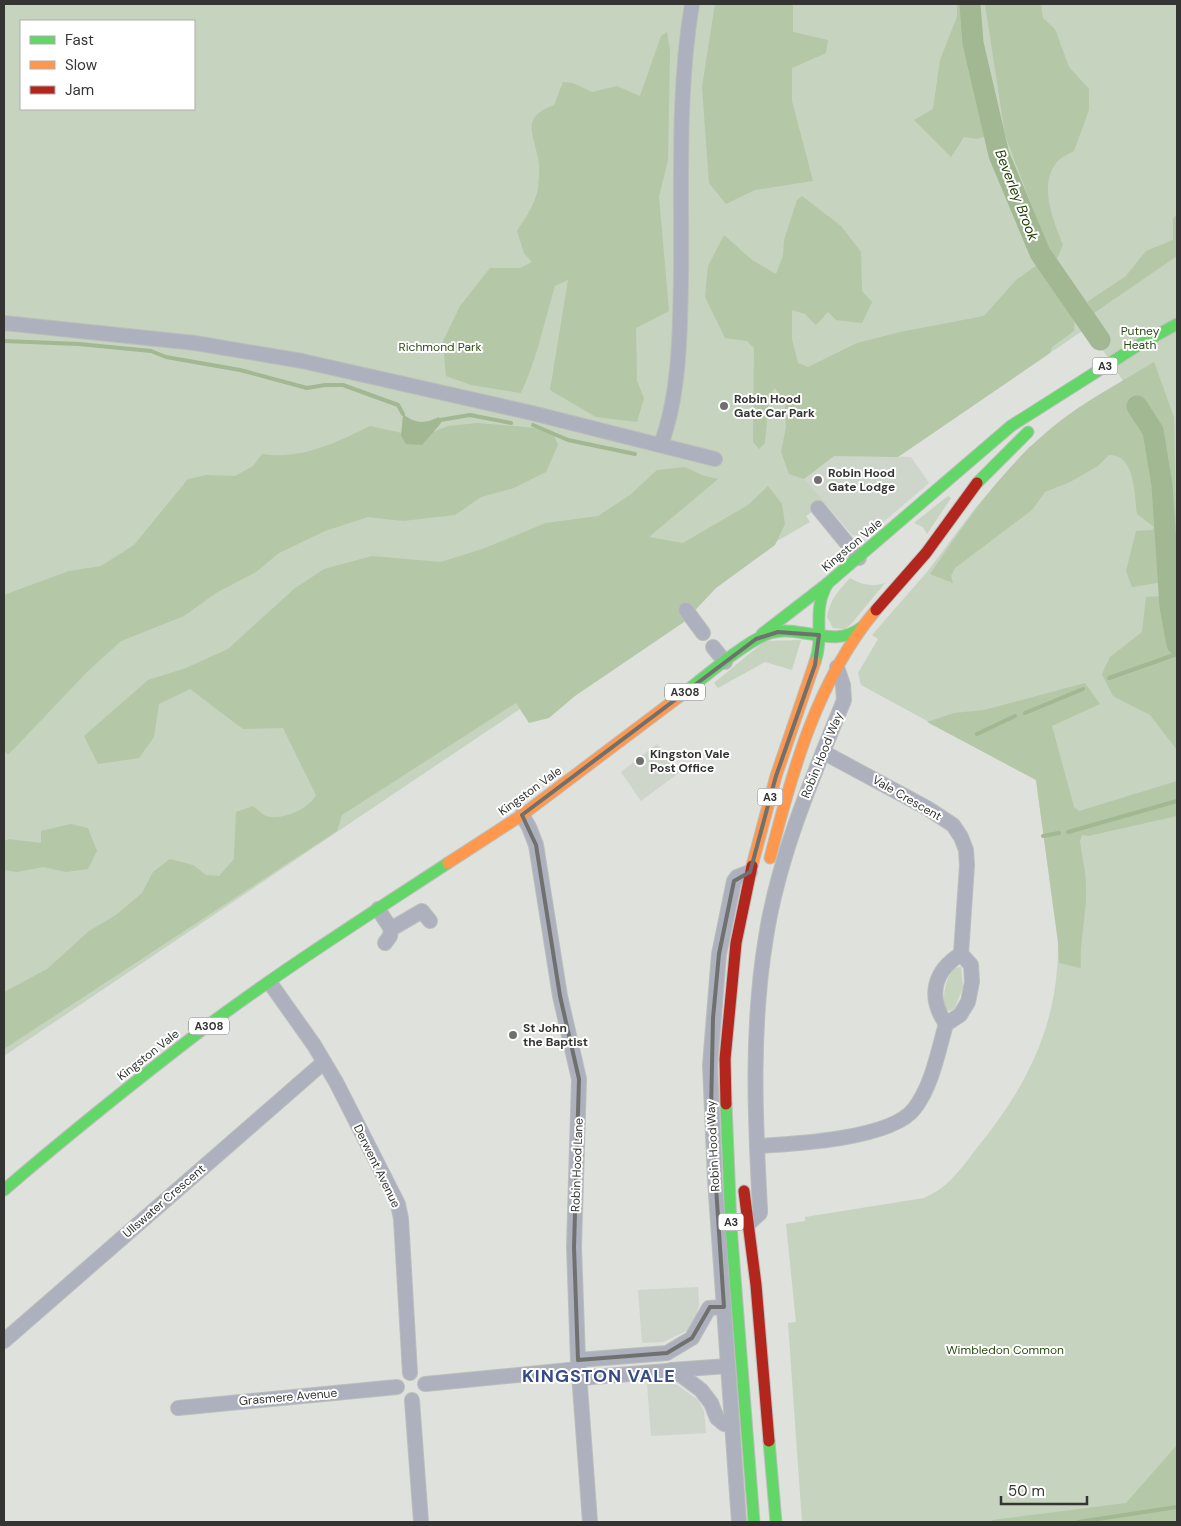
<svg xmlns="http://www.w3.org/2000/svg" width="1181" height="1526" font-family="'DM Sans',sans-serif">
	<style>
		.built { fill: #ced5cb }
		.green { fill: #c6d3be; fill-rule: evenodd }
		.forest { fill: #b4c7a7 }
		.water { fill: #a1b892 }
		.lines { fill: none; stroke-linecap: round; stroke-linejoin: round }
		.stream { stroke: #a1b892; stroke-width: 4 }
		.river { stroke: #a1b892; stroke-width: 21 }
		.street-casing { stroke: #bcbebb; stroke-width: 16 }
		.fast-casing { stroke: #bcbebb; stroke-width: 13 }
		.slow-casing { stroke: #bcbebb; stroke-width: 13 }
		.jam-casing { stroke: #bcbebb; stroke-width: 13 }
		.street { stroke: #acb1bd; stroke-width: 14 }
		.fast { stroke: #63d668; stroke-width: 11 }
		.slow { stroke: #ff974d; stroke-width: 11 }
		.jam { stroke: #b3261e; stroke-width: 11 }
		.marked { fill: none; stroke: #70716e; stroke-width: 4; stroke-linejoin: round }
		.poi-dot { fill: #70716e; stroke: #fff; stroke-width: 2 }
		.labels { text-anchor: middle; stroke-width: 4; stroke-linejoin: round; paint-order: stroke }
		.shield { fill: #fff; stroke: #717270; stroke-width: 1 }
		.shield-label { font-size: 11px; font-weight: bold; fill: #343533 }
		.park-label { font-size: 12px; fill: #2c4b13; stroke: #fff }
		.poi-label { font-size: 12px; font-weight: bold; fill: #343533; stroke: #fff; text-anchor: start }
		.street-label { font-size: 12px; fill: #343533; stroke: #fff }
		.water-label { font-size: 14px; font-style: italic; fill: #203e03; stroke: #fff }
		.district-label { font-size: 18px; font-weight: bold; letter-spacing: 1px; fill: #364b85; stroke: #fff }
	</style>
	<rect width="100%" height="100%" fill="#dee1dc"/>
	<g class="built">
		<path d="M 834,456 L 911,457 L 929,483 L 867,536 L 852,535 L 804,479 Z"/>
		<path d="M 657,744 L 680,772 L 641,801 L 621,772 Z"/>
		<path d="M 698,1287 L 699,1304 L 696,1318 L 688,1330 L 663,1342 L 642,1343 L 638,1290 Z"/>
		<path d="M 665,1382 L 677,1385 L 698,1400 L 704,1411 L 706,1433 L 651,1436 L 647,1383 Z"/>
	</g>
	<g class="green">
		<path d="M 4,4 L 1177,4 L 1177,1522 L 802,1522 L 788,1323 L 796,1322 L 786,1224 L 805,1221 L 805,1217 L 924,1198 C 949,1187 960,1170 976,1149 C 1027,1087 1059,1024 1058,942 L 1036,780 L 861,685 L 858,673 L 878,639 L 872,635 L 927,572 L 976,507 L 1028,448 L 1123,381 L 1088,327 L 898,457 L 834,456 L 804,479 L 825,503 L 806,516 L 810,522 L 725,571 L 4,1056 ZM 21,21 L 194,21 L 194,109 L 21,109 Z"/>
		<path d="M 948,496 L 951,498 L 927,534 L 923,527 L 914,523 Z"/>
		<path d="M 850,578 C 861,585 872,587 885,583 L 852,623 L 845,629 L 833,628 L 827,617 C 830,600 838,591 850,578 Z"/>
		<path d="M 801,640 L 792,670 L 765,662 L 718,688 L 714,683 L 765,641 Z"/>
		<path d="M 961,967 L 963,988 L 954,1009 L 949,1011 L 944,1008 C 943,993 945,979 955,968 Z"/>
	</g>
	<g class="forest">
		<path d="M 715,4 L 793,4 L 793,32 L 828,40 L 826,53 L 792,68 L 792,101 L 813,181 L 755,190 L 726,204 L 709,183 L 702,87 Z"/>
		<path d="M 957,4 L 966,4 L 972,56 L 991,135 L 977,139 L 964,137 L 951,157 L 914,120 L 933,109 L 940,60 L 957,17 Z"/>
		<path d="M 985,4 L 1041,4 L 1043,18 L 1055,29 L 1069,67 L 1089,89 L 1089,110 L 1074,151 C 1069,154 1061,157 1057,162 C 1038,185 1053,220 1063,245 L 1057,259 L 1047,247 L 1005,135 Z"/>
		<path d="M 667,32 L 670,49 L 668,160 L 659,197 L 669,311 L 636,328 L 637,381 L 644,398 L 637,422 L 596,417 L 550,390 L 568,280 L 555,286 C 544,322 537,359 521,393 L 471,385 L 446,376 L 443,341 L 460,306 L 490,268 L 520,268 L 532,262 L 524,253 L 517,231 C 525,219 535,204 538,189 C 539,180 540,166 538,158 C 532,130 522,117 554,105 L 563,82 L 573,83 L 592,92 L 617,86 L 640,96 L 661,36 Z"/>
		<path d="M 802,196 L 841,226 L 861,252 L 862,291 L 872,302 L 862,323 L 836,320 L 828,312 L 816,325 L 805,314 L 792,310 L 792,339 L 798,363 L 808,367 L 857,343 L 900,332 L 984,316 L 1016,280 L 1037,265 L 1075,315 L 1074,331 L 1052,347 L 1050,353 L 898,457 L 834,456 L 804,479 L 789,474 L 781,452 L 786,427 L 785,405 L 775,388 L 769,396 L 765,443 L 759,449 L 753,442 L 754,348 L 747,341 L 725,338 L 705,297 L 708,266 L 724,235 L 752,260 L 776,274 L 783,256 L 784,240 L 797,200 Z"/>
		<path d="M 1177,215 L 1177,256 L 1094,313 L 1087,302 L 1126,276 L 1146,251 L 1173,240 L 1173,218 Z"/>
		<path d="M 1154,362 L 1174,417 L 1177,580 L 1132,587 L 1126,571 L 1136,531 L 1152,530 L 1154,527 L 1137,514 C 1134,495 1136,454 1109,455 L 1098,466 L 1070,482 L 1045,492 L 1032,510 L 955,568 L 951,576 L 953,583 L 930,574 C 967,520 1003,467 1055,425 C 1085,401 1121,382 1154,362 Z"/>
		<path d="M 478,423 L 536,428 L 553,433 L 558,445 L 546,472 L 514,488 L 481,497 L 455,515 L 403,521 L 368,517 L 325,531 L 279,553 L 256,572 L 216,593 L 184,616 L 121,641 L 87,672 L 8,755 L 4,750 L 4,595 L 69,571 L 101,566 L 134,545 L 188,479 L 207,475 L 235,476 L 253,466 L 262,454 C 301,460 336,443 370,426 L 420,437 L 448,426 Z"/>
		<path d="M 685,467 L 702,475 L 718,479 L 649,537 L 683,543 L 748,505 L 768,486 L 782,504 L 785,524 L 775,545 L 716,588 L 684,622 L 575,696 L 549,718 L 529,723 L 516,703 L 342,815 L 337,831 L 4,1049 L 4,992 L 47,969 L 89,931 L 116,915 L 142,893 L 153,872 L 170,859 L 193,865 L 206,875 L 219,876 L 234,859 L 236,812 L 253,806 C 257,809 262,814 266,816 C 282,821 309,809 316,795 L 283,728 L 243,729 L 190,689 L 159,704 L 154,737 L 139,758 L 98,764 L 84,736 L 148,680 L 186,668 L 228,649 L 294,589 L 324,569 L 372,556 L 441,562 L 485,548 L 546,523 L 598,516 L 630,495 L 657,470 Z"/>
		<path d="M 1177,595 L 1177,750 L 1150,715 L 1113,696 L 1102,674 L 1110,657 L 1142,632 L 1146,597 Z"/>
		<path d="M 1085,683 L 1100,704 L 1052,726 L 1074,807 L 1079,811 L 1177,781 L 1177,816 L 1088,836 L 1082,835 L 1080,841 C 1082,856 1086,872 1086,887 C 1087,915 1079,941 1081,968 L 1059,963 L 1058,942 L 1036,780 L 927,722 L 954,713 L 984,710 Z"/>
		<path d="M 71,824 L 88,828 L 97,851 L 88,869 L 66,872 L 43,867 L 17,872 L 4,870 L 4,841 L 9,839 L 41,843 L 41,831 Z"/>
		<path d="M 1177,1445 L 1177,1522 L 992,1522 L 992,1520 L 1126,1503 Z"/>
	</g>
	<path class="water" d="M 403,414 C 416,424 424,424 439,417 L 441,423 L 422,445 L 406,444 L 401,436 Z"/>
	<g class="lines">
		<g class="stream">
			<path d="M 4,341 L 79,344 L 151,351 L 166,357 L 240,370 L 307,388 L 325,385 L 343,385 L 398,405 L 403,414"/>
			<path d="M 440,420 L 470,415 L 511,423"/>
			<path d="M 533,425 L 568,440 L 635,454"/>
			<path d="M 1109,678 L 1177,654"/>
			<path d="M 1025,713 L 1083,689"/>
			<path d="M 977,734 L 1015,716"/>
			<path d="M 1068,832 L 1177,801"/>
			<path d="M 1043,836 L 1059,833"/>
			<path d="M 1078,1522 L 1177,1507"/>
		</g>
		<g class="river">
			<path d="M 970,4 L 973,43 L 999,155 L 1040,253 L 1100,340"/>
			<path d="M 1137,406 L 1153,431 L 1162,485 L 1170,606 L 1177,644"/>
		</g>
		<defs>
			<g id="street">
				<path d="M 4,323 L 195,343 L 302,361 L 532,413 L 715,459"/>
				<path d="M 661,444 C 680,394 680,330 681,278 C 682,186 677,94 692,4"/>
				<path d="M 818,508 L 859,558"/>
				<path d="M 686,610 L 703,633"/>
				<path d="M 713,647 L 725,662"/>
				<path d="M 823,752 L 927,808 L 953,825 L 961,837 L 966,850 L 967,865 L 961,954"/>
				<path d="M 522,815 L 529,827 L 536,845 L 560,996 L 579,1079 L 574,1247 L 578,1360 L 590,1522"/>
				<path d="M 378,909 L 391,929 L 422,911 L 430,921"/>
				<path d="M 385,943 L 390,936 L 391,929"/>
				<path d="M 270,983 L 314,1045 L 336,1082 L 398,1204 L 401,1219 L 410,1373"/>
				<path d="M 757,1146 C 794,1144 891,1139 914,1109 C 932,1086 938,1052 946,1024 L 960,1015 L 968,1002 L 972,982 L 971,965 L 961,954 C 934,971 927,996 946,1024"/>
				<path d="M 748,1224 L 760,1213 L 760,1209 C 755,1118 751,1027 766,937 C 779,854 813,777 844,700 L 843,685 L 837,667"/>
				<path d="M 4,1341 L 324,1062"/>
				<path d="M 578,1360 L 667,1353 L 692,1338 L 709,1308 L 724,1307"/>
				<path d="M 671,1370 L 728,1366"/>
				<path d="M 580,1378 L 667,1371 L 681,1375 L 701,1390 L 711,1403 L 717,1418 L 724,1424 L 732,1424"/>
				<path d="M 425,1384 L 579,1369"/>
				<path d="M 412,1400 L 421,1522"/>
				<path d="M 178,1408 L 397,1387"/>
				<path d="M 739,1522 L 715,1180 L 710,1065 L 719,954 L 734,881 L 737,877 L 750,872"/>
			</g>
			<g id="fast">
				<path d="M 977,483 L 1028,432"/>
				<path d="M 762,634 L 828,583"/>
				<path d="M 815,662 C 825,634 811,611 828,583 L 1011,426 L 1137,346 L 1177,324"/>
				<path d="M 680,696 C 701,680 747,640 770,633 C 802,624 834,650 862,627"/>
				<path d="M 726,1104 L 731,1226 L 754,1522"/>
				<path d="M 4,1190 C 70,1133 138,1079 207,1026 C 285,968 367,916 448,863"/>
				<path d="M 769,1441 L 776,1522"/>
			</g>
			<g id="slow">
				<path d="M 770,858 C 792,772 817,680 876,610"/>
				<path d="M 448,863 L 522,815 L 680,696"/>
				<path d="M 752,866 L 776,776 L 815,662"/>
			</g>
			<g id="jam">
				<path d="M 876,610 L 926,553 L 977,483"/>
				<path d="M 726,1104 L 725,1059 L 736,943 L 752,866"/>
				<path d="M 744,1191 L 756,1285 L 769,1441"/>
			</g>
		</defs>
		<use href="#street" class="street-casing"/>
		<use href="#fast" class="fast-casing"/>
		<use href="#slow" class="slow-casing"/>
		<use href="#jam" class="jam-casing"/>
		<use href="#street" class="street"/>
		<use href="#fast" class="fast"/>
		<use href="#slow" class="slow"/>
		<use href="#jam" class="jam"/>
	</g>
	<path class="marked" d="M 778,632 L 819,635 L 815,665 L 776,776 L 750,872 L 734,881 L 719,954 L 713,1018 L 711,1112 L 724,1307 L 710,1307 L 692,1338 L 667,1353 L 578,1360 L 574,1247 L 579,1079 L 560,996 L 536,845 L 522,815 L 756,639 Z"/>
	<g class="poi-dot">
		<circle cx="724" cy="406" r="5"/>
		<circle cx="818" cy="480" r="5"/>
		<circle cx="640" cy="761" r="5"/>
		<circle cx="513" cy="1035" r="5"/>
	</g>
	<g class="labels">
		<g class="shield">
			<rect x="1092.5" y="357.5" width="25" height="17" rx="4"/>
			<rect x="665" y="683.5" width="40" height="17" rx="4"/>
			<rect x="757.5" y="788.5" width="25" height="17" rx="4"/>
			<rect x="189" y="1017.5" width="40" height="17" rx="4"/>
			<rect x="718.5" y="1213.5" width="25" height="17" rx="4"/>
		</g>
		<g class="shield-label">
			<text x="1105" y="370">A3</text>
			<text x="685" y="696">A308</text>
			<text x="770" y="801">A3</text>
			<text x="209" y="1030">A308</text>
			<text x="731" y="1226">A3</text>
		</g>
		<g class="park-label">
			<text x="1140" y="335">Putney<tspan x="1140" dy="14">Heath</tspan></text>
			<text x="440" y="351">Richmond Park</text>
			<text x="1005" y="1354">Wimbledon Common</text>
		</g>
		<g class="poi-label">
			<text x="734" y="403">Robin Hood<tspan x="734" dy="14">Gate Car Park</tspan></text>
			<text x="828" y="477">Robin Hood<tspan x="828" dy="14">Gate Lodge</tspan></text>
			<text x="650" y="758">Kingston Vale<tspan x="650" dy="14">Post Office</tspan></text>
			<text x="523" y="1032">St John<tspan x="523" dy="14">the Baptist</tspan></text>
		</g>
		<g class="street-label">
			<text transform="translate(852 545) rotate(-40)" y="4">Kingston Vale</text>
			<text transform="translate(822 755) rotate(-68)" y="4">Robin Hood Way</text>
			<text transform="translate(530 791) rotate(-36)" y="4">Kingston Vale</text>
			<text transform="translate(907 798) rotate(30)" y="4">Vale Crescent</text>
			<text transform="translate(148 1055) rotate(-38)" y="4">Kingston Vale</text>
			<text transform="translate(713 1146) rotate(-93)" y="4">Robin Hood Way</text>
			<text transform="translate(577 1165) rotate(-88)" y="4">Robin Hood Lane</text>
			<text transform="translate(377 1166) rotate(64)" y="4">Derwent Avenue</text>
			<text transform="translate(164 1201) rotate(-41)" y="4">Ullswater Crescent</text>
			<text transform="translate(288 1397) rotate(-5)" y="4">Grasmere Avenue</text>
		</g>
		<g class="water-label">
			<text transform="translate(1017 195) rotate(69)" y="5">Beverley Brook</text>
		</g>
		<g class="district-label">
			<text x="599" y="1382">KINGSTON VALE</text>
		</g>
	</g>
	<rect width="1181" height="1526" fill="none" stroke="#343533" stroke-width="10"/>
	<rect x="20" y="20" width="175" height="90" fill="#ffffff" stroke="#aeaead"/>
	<rect x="30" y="36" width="25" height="8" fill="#63d668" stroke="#aeaead"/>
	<text x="65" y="45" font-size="15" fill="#343533">Fast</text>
	<rect x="30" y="61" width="25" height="8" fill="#ff974d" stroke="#aeaead"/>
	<text x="65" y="70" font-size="15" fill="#343533">Slow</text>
	<rect x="30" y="86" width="25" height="8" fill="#b3261e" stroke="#aeaead"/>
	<text x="65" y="95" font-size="15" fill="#343533">Jam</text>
	<path d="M1001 1496v8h86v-8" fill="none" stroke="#343533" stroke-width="2.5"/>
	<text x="1008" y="1496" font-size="15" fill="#343533" stroke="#ffffff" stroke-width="4" paint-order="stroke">50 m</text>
</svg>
